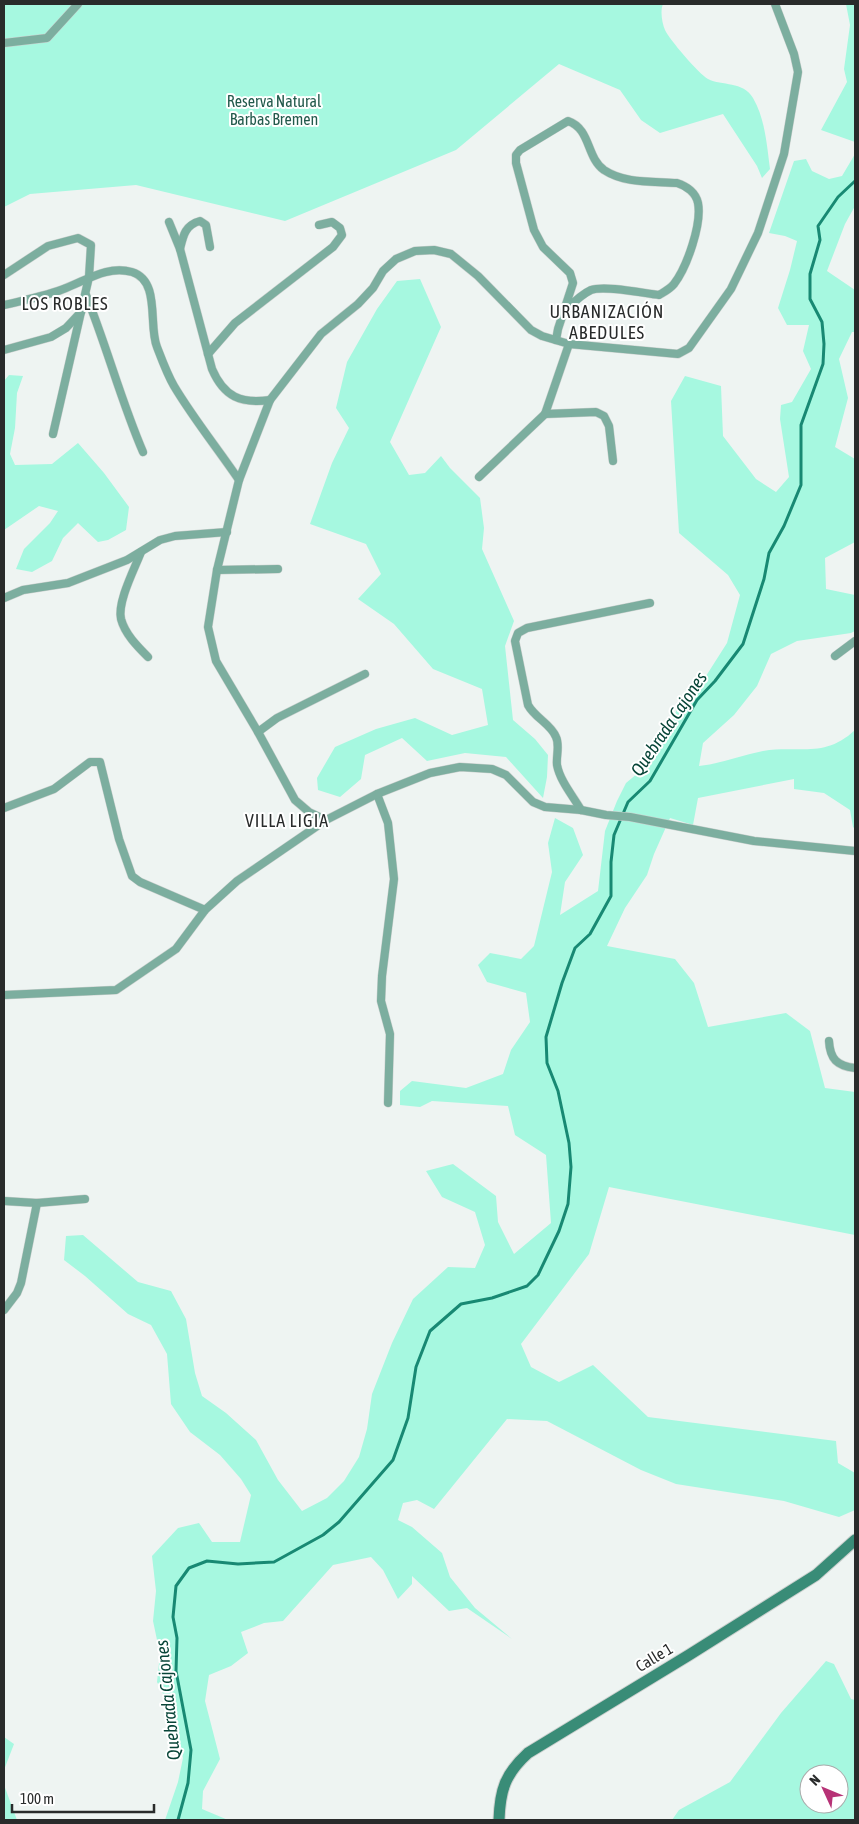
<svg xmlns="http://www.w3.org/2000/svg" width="859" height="1824" font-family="'Asap Condensed',sans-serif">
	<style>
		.green { fill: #a6f8e0; fill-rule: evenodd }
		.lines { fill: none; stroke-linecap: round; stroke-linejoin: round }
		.stream { stroke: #188973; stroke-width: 3 }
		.street-casing { stroke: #cbd0ce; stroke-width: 9 }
		.secondary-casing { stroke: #cbd0ce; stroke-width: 13 }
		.street { stroke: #7cae9f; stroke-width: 8 }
		.secondary { stroke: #398c77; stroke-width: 11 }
		.labels { text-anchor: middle; stroke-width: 4; stroke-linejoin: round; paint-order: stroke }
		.park-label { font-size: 16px; fill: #225a4c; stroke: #fff }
		.street-label { font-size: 16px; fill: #292b2b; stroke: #fff }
		.neighbourhood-label { font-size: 18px; letter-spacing: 1px; fill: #292b2b; stroke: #fff }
		.water-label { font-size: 18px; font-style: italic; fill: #084538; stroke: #fff }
	</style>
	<rect width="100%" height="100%" fill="#eef4f2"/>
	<g class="green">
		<path d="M 4,4 L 663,4 C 660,11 662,23 665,30 C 669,39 699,74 708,79 C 722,86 743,81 753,98 C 765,118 767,146 770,169 L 762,178 L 757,166 L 723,114 L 660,133 L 641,120 L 620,90 L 559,64 L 456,150 L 285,221 L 136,185 L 30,194 L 4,207 Z"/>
		<path d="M 846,4 L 855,4 L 855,142 L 821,130 L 847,82 L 844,69 L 850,25 Z"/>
		<path d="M 855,154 L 855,206 L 845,224 L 827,271 L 855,290 L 855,332 L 852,332 L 839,359 L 848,398 L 835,447 L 855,459 L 855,542 L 825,558 L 826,589 L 855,595 L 855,631 L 851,633 L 797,641 L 771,654 L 757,686 L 734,715 L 703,743 L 699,766 C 720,764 741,755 763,751 C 798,745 824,759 855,730 L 855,829 L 853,827 L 850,810 L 824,793 L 794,789 L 794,779 L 698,798 L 693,825 L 670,818 L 654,854 L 647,875 L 625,908 L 607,946 L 675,959 L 694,983 L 708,1027 L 786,1013 L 810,1031 L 825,1088 L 855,1092 L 855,1235 L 609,1187 L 589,1254 L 521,1344 L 531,1367 L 559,1382 L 593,1365 L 648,1417 L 836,1441 L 838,1463 L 855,1473 L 855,1510 L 839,1517 L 784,1501 L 676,1484 L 641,1470 L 547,1421 L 507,1419 L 434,1509 L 417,1500 L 403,1503 L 398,1520 L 412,1527 L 442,1553 L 450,1577 L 475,1608 L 512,1639 L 467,1608 L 449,1611 L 412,1576 L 412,1584 L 398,1599 L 383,1570 L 371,1557 L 333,1565 L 283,1621 L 264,1623 L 241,1632 L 248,1653 L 231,1666 L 209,1675 L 205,1701 L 220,1759 L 203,1791 L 202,1809 L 228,1820 L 165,1820 L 178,1782 L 183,1758 L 168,1703 L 157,1682 L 160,1654 L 153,1621 L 156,1591 L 152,1556 L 178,1528 L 199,1523 L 212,1542 L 240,1542 L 251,1495 L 241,1479 L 220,1455 L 190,1432 L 171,1404 L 167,1354 L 151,1325 L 128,1314 L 85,1276 L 64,1260 L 66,1236 L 83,1235 L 138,1282 L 171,1291 L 186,1319 L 195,1373 L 202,1396 L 226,1413 L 256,1440 L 278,1480 L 302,1511 L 327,1498 L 344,1481 L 359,1457 L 367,1429 L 372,1394 L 392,1343 L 413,1299 L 448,1267 L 475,1268 L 485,1245 L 475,1212 L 442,1197 L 426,1171 L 453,1164 L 496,1196 L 498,1222 L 514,1254 L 551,1223 L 546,1155 L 515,1135 L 508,1106 L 432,1101 L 420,1107 L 400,1105 L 400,1091 L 412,1081 L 466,1088 L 503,1074 L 511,1050 L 530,1022 L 526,993 L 487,982 L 478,965 L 490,953 L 521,959 L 534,946 L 552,872 L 548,843 L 555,818 L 573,828 L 583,855 L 565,882 L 560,915 L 598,891 L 605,831 L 617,801 L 626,783 L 650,763 L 668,734 L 680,700 L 706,676 L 727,643 L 740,595 L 728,575 L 679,533 L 671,401 L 685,376 L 721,386 L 723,436 L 756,479 L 776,492 L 789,477 L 780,419 L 781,405 L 792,402 L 811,369 L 803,351 L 809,325 L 787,325 L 778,308 L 790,270 L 797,241 L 785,236 L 769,233 L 794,161 L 806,159 L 812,171 L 829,179 L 842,176 Z"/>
		<path d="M 420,279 L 441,327 L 390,442 L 409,475 L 425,473 L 441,456 L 450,468 L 480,498 L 484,528 L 482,549 L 514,621 L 505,646 L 513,720 L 535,739 L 548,755 L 547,777 L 543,798 L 506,757 L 465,753 L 427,761 L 402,738 L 365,755 L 361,779 L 340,797 L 318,790 L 317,778 L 335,747 L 376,729 L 415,718 L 452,735 L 488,725 L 482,689 L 433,669 L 394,624 L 358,599 L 381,574 L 366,544 L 310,524 L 332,463 L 349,428 L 336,408 L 347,362 L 377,309 L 397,281 Z"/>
		<path d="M 9,375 L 23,376 L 17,393 L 15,428 L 10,454 L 15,465 L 52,464 L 78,443 L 104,473 L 129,507 L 126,530 L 108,540 L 98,542 L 78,523 L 63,538 L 52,561 L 32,572 L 16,569 L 24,549 L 50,523 L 58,511 L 39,506 L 4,530 L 4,381 Z"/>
		<path d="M 826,1661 L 834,1664 L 851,1699 L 855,1700 L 855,1820 L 672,1820 L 679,1810 L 730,1782 L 781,1713 ZM 809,1774 L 839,1774 L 839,1804 L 809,1804 Z"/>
		<path d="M 4,1737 L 14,1744 L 4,1770 Z"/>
		<path d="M 4,1785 L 17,1820 L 4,1820 Z"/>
	</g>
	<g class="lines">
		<path class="stream" d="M 178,1820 L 188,1783 L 191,1750 L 176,1671 L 177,1638 L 173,1617 L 176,1586 L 189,1568 L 207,1561 L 238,1564 L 274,1562 L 323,1535 L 339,1522 L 393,1460 L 408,1418 L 416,1367 L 430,1331 L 461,1304 L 492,1298 L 527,1286 L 538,1275 L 559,1231 L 568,1204 L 571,1167 L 569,1143 L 558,1091 L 547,1063 L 546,1037 L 562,983 L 575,948 L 590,934 L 611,896 L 611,862 L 614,835 L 628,802 L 650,781 L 697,700 L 715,681 L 743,644 L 764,579 L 769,553 L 784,526 L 801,485 L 801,425 L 823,364 L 824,344 L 822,322 L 810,299 L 810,274 L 820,240 L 818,226 L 838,197 L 855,181"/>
		<defs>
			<g id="street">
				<path d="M 4,43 L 47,38 L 78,4"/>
				<path d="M 169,222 L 180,249 L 212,369 C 224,397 241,404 270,400"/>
				<path d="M 180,249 C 183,236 185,225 200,221 L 206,225 L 210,247"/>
				<path d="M 4,275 L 48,246 L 78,238 L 91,245 L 89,277 L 53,434"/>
				<path d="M 86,295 C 107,347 121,401 143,452"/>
				<path d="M 4,305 C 24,300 47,296 66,288 C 87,280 108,265 132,272 C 161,281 148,326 157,347 C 162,360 167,374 174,386 C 193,418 218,449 239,480"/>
				<path d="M 556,340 L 558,329 L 573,283 L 570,273 L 543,247 L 534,230 L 516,163 L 516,155 L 520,150 L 568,121 C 591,129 586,157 604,170 C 625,184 653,181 677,183 C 687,186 696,193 698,203 C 702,224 687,267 674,284 C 670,289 664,292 659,295 C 642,293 605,285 591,290 C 580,295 572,304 564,312"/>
				<path d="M 4,350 L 51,337 L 66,328 L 81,312"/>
				<path d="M 208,354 L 235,323 L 333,247 L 342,235 L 340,228 L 332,222 L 319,225"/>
				<path d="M 545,414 L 596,412 L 604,416 L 609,426 L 613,461"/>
				<path d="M 479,477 L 545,414 L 569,344"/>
				<path d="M 141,552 C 135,568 117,602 121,619 C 125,634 137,646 148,657"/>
				<path d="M 217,570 L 278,569"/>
				<path d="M 4,598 L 23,590 L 68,583 L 127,560 L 160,540 L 175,536 L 227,532"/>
				<path d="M 835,656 L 855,641"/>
				<path d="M 258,732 L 277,718 L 365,674"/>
				<path d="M 377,794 L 388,823 L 394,879 L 382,976 L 381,1001 L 390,1034 L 388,1103"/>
				<path d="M 4,808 L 54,789 L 90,762 L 100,762 L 119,839 L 132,876 L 140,882 L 205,910"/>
				<path d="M 581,810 C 573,796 560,781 557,765 C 556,756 560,745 556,737 C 551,724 535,718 528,705 L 515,641 L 518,633 L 527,628 L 650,603"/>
				<path d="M 326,820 L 309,812 L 295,800 L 258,732 L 216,661 L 208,627 L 217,570 L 239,480 L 270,400 L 321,334 L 358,304 L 373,288 L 383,271 L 396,259 L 415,251 L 434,250 L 451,254 L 478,276 L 531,330 L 542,336 L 569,344 L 678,354 L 689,348 L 731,289 L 758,233 L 784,154 L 798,72 L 794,54 L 775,4"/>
				<path d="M 4,995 L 116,990 L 176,949 L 205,910 L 237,881 L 326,820 L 377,794 L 430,773 L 460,767 L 492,769 L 506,775 L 533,802 L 545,807 L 581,810 L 606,815 L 630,817 L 754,841 L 855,851"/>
				<path d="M 829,1041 C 830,1059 837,1066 855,1068"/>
				<path d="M 4,1201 L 37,1203 L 85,1199"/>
				<path d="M 4,1310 L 17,1293 L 21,1283 L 37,1203"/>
			</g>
			<path id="secondary" d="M 499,1820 C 500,1790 505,1774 528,1753 L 689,1655 L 816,1575 L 855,1540"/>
		</defs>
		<use href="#street" class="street-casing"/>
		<use href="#secondary" class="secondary-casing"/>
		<use href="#street" class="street"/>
		<use href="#secondary" class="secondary"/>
	</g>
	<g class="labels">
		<g class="park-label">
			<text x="274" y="107">Reserva Natural<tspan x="274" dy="18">Barbas Bremen</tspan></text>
		</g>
		<g class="street-label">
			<text transform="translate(654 1657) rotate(-31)" y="6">Calle 1</text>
		</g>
		<g class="neighbourhood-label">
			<text x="65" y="310">LOS ROBLES</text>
			<text x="607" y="318">URBANIZACIÓN<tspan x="607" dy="21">ABEDULES</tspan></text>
			<text x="287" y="827">VILLA LIGIA</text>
		</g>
		<g class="water-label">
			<text transform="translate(669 724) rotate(-56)" y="6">Quebrada Cajones</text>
			<text transform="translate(168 1700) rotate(-96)" y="6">Quebrada Cajones</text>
		</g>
	</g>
	<rect width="859" height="1824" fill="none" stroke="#292b2b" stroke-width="10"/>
	<g transform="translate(824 1789) rotate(314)"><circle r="24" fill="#ffffff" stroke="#a9aaaa"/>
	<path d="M0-4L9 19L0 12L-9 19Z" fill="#b73276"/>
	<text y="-8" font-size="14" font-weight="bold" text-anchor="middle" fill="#292b2b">N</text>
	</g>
	<path d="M12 1804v8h142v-8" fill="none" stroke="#292b2b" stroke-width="2.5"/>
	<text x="20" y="1804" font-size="15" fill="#292b2b" stroke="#ffffff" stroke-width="4" paint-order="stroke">100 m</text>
</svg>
